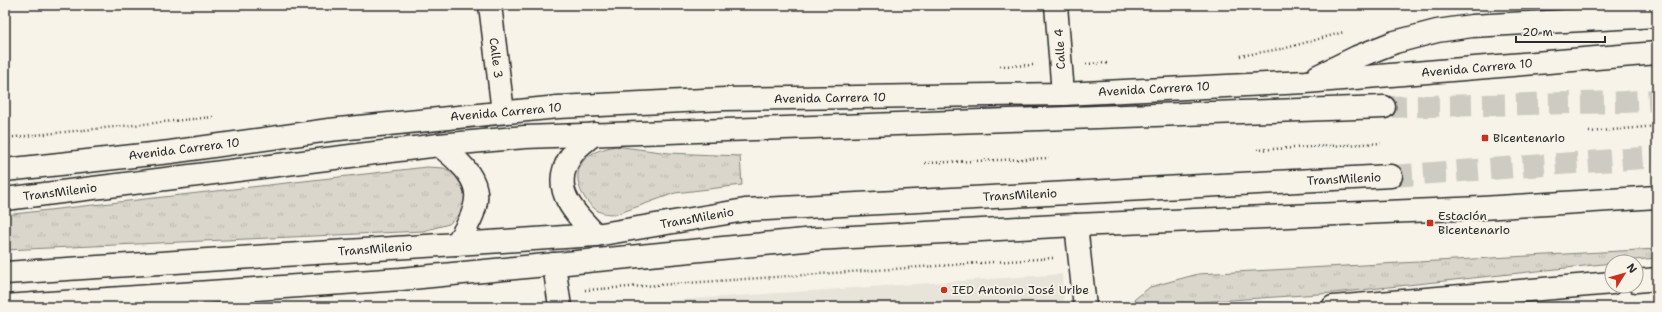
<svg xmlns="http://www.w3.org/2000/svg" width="1662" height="312" font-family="'Shantell Sans',sans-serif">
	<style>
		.built { fill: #e8e4da }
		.grass { fill: url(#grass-tufts); stroke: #82807c }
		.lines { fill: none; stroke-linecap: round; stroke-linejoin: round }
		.minor-tunnel { stroke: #cecbc2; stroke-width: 22; stroke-dasharray: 22 11; stroke-linecap: butt }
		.minor-casing { stroke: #2b2b2b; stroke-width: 25 }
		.major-casing { stroke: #2b2b2b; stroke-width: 25 }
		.path { stroke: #2b2b2b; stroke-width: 2.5; stroke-dasharray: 1 3; stroke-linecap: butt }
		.minor { stroke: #f7f3e8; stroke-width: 22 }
		.major { stroke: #f7f3e8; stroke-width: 22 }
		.poi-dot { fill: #c8321e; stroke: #f7f3e8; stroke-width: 1.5 }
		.labels { text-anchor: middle; stroke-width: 3.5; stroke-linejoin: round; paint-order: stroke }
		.street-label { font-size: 12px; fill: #2b2b2b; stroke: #f7f3e8 }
		.poi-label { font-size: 12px; fill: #2b2b2b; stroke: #f7f3e8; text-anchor: start }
	</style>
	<defs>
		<pattern id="grass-tufts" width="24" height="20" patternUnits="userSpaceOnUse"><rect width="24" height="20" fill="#dad6cc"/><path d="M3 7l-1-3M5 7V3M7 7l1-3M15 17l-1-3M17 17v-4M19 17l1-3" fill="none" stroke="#bbb8af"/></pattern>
	</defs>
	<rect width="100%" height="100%" fill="#f7f3e8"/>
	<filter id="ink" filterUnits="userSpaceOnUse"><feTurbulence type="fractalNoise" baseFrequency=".025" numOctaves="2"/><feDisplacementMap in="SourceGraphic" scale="8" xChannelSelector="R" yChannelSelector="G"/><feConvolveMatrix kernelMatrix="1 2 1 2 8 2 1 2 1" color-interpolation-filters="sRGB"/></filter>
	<g filter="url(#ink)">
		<path class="built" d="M 1062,274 L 1064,307 L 588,307 L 587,306 Z"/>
		<g class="grass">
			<path d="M 615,146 L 669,153 L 740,156 L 742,185 L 675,193 L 617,214 C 611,214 604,214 598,211 C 582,201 570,176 584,160 C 592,151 604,149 615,146 Z"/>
			<path d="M 427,167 L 444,168 L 457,176 L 465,187 L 467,200 L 461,213 L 449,224 L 423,231 L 5,250 L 5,215 Z"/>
			<path d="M 1657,249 L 1657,258 L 1612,262 L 1612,263 L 1333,293 L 1202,302 L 1191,307 L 1125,307 L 1150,287 L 1198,274 Z"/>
		</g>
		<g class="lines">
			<g class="minor-tunnel">
				<path d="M 1384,107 L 1624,102 L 1657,100"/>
				<path d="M 1391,176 L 1657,157"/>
			</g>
			<defs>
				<g id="minor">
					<path d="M 490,5 L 503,112"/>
					<path d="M 1056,5 L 1063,94"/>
					<path d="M 594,134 C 587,140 578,146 573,153 C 548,187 572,210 596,235"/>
					<path d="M 439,145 C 482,179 488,197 456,244"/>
					<path d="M 5,199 L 439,145 L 525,137 L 1384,107"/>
					<path d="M 1076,225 L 1085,307"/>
					<path d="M 554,264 L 560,307"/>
					<path d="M 5,273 L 596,235 L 745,210 L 1391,176"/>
					<path d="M 1636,281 L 1657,279"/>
					<path d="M 244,290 L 245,307"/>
					<path d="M 1333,307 L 1612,283"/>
				</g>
				<g id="major">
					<path d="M 1318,76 L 1357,57 L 1395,42 L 1437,31 L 1472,26 L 1657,16"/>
					<path d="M 5,170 L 170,152 L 329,130 L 558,107 L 725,99 L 1063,94 L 1306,82 L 1657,53"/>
					<path d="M 5,306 L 401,279 L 815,239 L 1076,225 L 1482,208 L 1657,197"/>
				</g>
			</defs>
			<use href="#minor" class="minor-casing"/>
			<use href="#major" class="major-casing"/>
			<g class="path">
				<path d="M 1240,56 L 1286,48 L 1344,32"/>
				<path d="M 1086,64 L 1109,63"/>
				<path d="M 1000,66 L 1035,65"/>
				<path d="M 1589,132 L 1657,126"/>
				<path d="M 5,138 L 213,117"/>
				<path d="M 1257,150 L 1381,143"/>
				<path d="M 925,163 L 1049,158"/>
				<path d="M 585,290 L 1053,258"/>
			</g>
			<use href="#minor" class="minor"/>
			<use href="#major" class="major"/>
		</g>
	</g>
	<g class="poi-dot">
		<rect x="1481" y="134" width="8" height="8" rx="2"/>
		<rect x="1426" y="219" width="8" height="8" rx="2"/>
		<circle cx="944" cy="290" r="4"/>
	</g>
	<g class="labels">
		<g class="street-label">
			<text transform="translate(1060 49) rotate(-93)" y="4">Calle 4</text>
			<text transform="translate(496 58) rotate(83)" y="4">Calle 3</text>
			<text transform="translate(1477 68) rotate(-5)" y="4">Avenida Carrera 10</text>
			<text transform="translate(1154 89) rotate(-3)" y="4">Avenida Carrera 10</text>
			<text transform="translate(830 98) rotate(-1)" y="4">Avenida Carrera 10</text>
			<text transform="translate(506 112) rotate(-5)" y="4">Avenida Carrera 10</text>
			<text transform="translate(184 149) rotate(-7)" y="4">Avenida Carrera 10</text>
			<text transform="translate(1344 179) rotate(-3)" y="4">TransMilenio</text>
			<text transform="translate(60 192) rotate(-7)" y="4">TransMilenio</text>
			<text transform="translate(1020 195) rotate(-3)" y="4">TransMilenio</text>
			<text transform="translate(697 218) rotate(-10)" y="4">TransMilenio</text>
			<text transform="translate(375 249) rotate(-4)" y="4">TransMilenio</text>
		</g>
		<g class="poi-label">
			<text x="1493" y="142">Bicentenario</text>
			<text x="1438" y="220">Estación<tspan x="1438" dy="14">Bicentenario</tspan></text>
			<text x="952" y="294">IED Antonio José Uribe</text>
		</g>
	</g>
	<rect width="1662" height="312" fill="none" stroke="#f7f3e8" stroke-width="20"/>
	<rect x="10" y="10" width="1642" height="292" fill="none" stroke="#2b2b2b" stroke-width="1.5" filter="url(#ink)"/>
	<g transform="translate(1624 274) rotate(53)"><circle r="19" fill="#f7f3e8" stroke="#a5a39c"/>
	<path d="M0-3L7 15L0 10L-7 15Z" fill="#c8321e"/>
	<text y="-6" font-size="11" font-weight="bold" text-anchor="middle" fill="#2b2b2b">N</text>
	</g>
	<path d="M1516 36v6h89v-6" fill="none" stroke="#2b2b2b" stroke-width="2"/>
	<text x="1522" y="36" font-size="12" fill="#2b2b2b" stroke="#f7f3e8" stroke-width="3" paint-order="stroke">20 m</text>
</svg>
